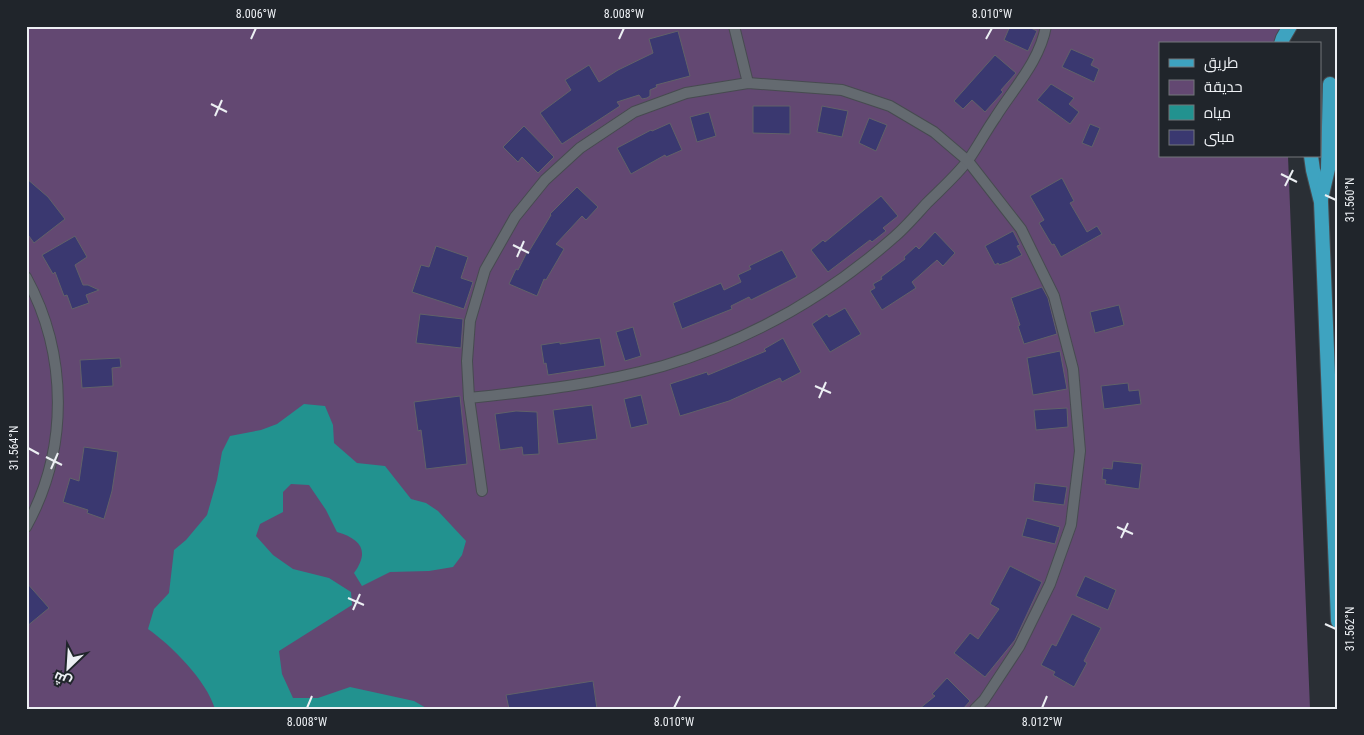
<svg xmlns="http://www.w3.org/2000/svg" width="1364" height="735" font-family="'Roboto Condensed',Cairo,sans-serif">
	<style>
		.green { fill: #634872 }
		.water { fill: #22928f }
		.building { fill: #3a3870; stroke: #616169 }
		.lines { fill: none; stroke-linecap: round; stroke-linejoin: round }
		.minor-casing { stroke: #474b50; stroke-width: 12 }
		.primary-casing { stroke: #474b50; stroke-width: 16 }
		.minor { stroke: #646a70; stroke-width: 10 }
		.primary { stroke: #3ea3c0; stroke-width: 14 }
		.ticks { fill: none; stroke: #eceff3; stroke-width: 2 }
		.neatline { fill: none; stroke: #eceff3; stroke-width: 2 }
		.ticks-label { font-size: 12px; text-anchor: middle; fill: #eceff3 }
	</style>
	<rect width="100%" height="100%" fill="#2a2f35"/>
	<path class="green" d="M 26,26 L 1283,26 L 1284,44 L 1160,44 L 1160,156 L 1288,156 L 1310,709 L 26,709 Z"/>
	<path class="water" d="M 304,404 L 325,406 L 333,425 L 334,443 L 357,463 L 385,466 L 411,499 L 426,503 L 438,511 L 466,541 L 462,555 L 453,567 L 429,571 L 390,572 L 362,586 L 354,573 C 370,551 361,539 337,532 L 326,510 L 309,485 L 291,484 L 283,492 L 283,512 L 260,524 L 256,536 L 273,555 L 293,569 L 329,578 L 351,592 L 352,605 L 279,651 L 282,674 L 293,698 L 318,698 L 350,687 L 414,701 L 428,709 L 215,709 C 207,681 171,645 148,629 L 154,609 L 169,593 L 174,550 L 186,540 L 207,515 L 217,480 L 222,452 L 230,436 L 261,430 L 277,424 Z"/>
	<g class="building">
		<path d="M 1010,26 L 1027,26 L 1037,31 L 1028,51 L 1004,40 Z"/>
		<path d="M 678,31 L 690,76 L 656,85 L 657,87 L 650,90 L 650,96 L 647,98 L 642,99 L 639,95 L 617,102 L 620,106 L 562,144 L 540,113 L 571,90 L 565,80 L 589,65 L 599,82 L 618,70 L 653,53 L 649,39 Z"/>
		<path d="M 1071,49 L 1094,59 L 1091,65 L 1099,69 L 1094,82 L 1062,67 Z"/>
		<path d="M 995,55 L 1016,73 L 1001,90 L 1003,92 L 985,112 L 972,100 L 963,109 L 954,101 Z"/>
		<path d="M 1051,84 L 1074,98 L 1069,104 L 1079,112 L 1070,124 L 1037,100 Z"/>
		<path d="M 753,106 L 790,106 L 790,134 L 753,133 Z"/>
		<path d="M 822,106 L 848,111 L 842,137 L 817,132 Z"/>
		<path d="M 709,112 L 716,136 L 697,142 L 690,117 Z"/>
		<path d="M 869,118 L 887,125 L 876,151 L 859,143 Z"/>
		<path d="M 670,123 L 682,150 L 666,157 L 665,155 L 631,174 L 617,148 L 651,130 L 652,131 Z"/>
		<path d="M 1090,124 L 1100,128 L 1092,147 L 1082,143 Z"/>
		<path d="M 524,126 L 554,157 L 538,173 L 522,157 L 518,162 L 503,147 Z"/>
		<path d="M 26,178 L 48,197 L 65,219 L 34,243 L 26,232 Z"/>
		<path d="M 1062,178 L 1074,201 L 1070,203 L 1087,232 L 1097,226 L 1102,234 L 1061,257 L 1054,244 L 1052,245 L 1039,223 L 1044,220 L 1030,196 Z"/>
		<path d="M 577,187 L 598,207 L 586,220 L 582,216 L 556,244 L 564,249 L 546,280 L 544,279 L 537,296 L 509,284 L 516,269 L 518,270 L 527,252 L 528,253 L 551,215 L 550,214 Z"/>
		<path d="M 881,196 L 898,216 L 883,228 L 886,231 L 872,242 L 870,240 L 828,272 L 811,250 L 823,240 L 825,242 Z"/>
		<path d="M 1013,231 L 1020,245 L 1017,246 L 1022,255 L 1008,262 L 999,265 L 998,263 L 995,265 L 985,246 Z"/>
		<path d="M 935,232 L 955,253 L 943,266 L 937,260 L 912,282 L 916,288 L 882,310 L 870,291 L 875,288 L 873,284 L 882,279 L 881,277 L 905,259 L 904,257 L 916,246 L 919,249 Z"/>
		<path d="M 75,236 L 87,257 L 75,265 L 83,285 L 88,285 L 99,290 L 86,295 L 89,303 L 72,309 L 67,295 L 64,296 L 55,272 L 53,274 L 42,255 Z"/>
		<path d="M 436,246 L 468,257 L 461,278 L 473,282 L 464,309 L 412,292 L 421,265 L 429,267 Z"/>
		<path d="M 782,250 L 797,277 L 751,300 L 749,297 L 731,306 L 732,309 L 682,329 L 673,303 L 721,283 L 724,290 L 741,282 L 738,275 L 751,269 L 749,266 Z"/>
		<path d="M 1042,287 L 1048,298 L 1057,334 L 1024,344 L 1018,326 L 1020,325 L 1011,298 Z"/>
		<path d="M 1119,305 L 1124,325 L 1095,333 L 1090,312 Z"/>
		<path d="M 845,308 L 861,334 L 830,352 L 812,324 L 827,314 L 829,317 Z"/>
		<path d="M 420,314 L 463,319 L 461,348 L 416,343 Z"/>
		<path d="M 633,327 L 641,356 L 625,361 L 616,332 Z"/>
		<path d="M 600,338 L 605,366 L 548,375 L 546,363 L 544,364 L 541,345 L 560,342 L 560,344 Z"/>
		<path d="M 783,338 L 801,372 L 782,382 L 780,378 L 729,401 L 680,416 L 670,384 L 707,372 L 708,375 L 766,351 L 764,349 Z"/>
		<path d="M 1060,351 L 1067,389 L 1033,395 L 1027,358 Z"/>
		<path d="M 120,358 L 121,367 L 112,368 L 113,386 L 82,388 L 80,360 Z"/>
		<path d="M 1128,383 L 1129,391 L 1139,390 L 1141,404 L 1104,409 L 1101,386 Z"/>
		<path d="M 641,395 L 648,424 L 631,428 L 624,399 Z"/>
		<path d="M 460,396 L 467,464 L 426,469 L 421,430 L 418,431 L 414,402 Z"/>
		<path d="M 592,405 L 597,439 L 558,444 L 553,410 Z"/>
		<path d="M 1067,408 L 1068,427 L 1036,430 L 1034,410 Z"/>
		<path d="M 516,411 L 537,412 L 539,454 L 523,455 L 522,447 L 500,450 L 495,414 Z"/>
		<path d="M 84,447 L 118,452 L 112,491 L 104,519 L 87,513 L 88,510 L 63,502 L 70,478 L 79,481 Z"/>
		<path d="M 1113,461 L 1142,464 L 1139,489 L 1105,484 L 1106,480 L 1102,479 L 1103,468 L 1112,469 Z"/>
		<path d="M 1035,483 L 1067,487 L 1064,505 L 1033,501 Z"/>
		<path d="M 1027,518 L 1060,527 L 1055,544 L 1022,536 Z"/>
		<path d="M 1010,566 L 1042,582 L 1015,640 L 985,677 L 954,653 L 970,633 L 978,639 L 999,609 L 990,604 Z"/>
		<path d="M 1085,576 L 1116,590 L 1108,610 L 1076,596 Z"/>
		<path d="M 26,582 L 49,608 L 26,627 Z"/>
		<path d="M 1072,614 L 1101,628 L 1084,661 L 1087,663 L 1074,687 L 1053,675 L 1055,672 L 1041,665 L 1052,644 L 1056,646 Z"/>
		<path d="M 947,678 L 970,701 L 963,709 L 919,709 L 935,696 L 932,694 Z"/>
		<path d="M 593,681 L 597,709 L 509,709 L 506,695 Z"/>
	</g>
	<g class="lines">
		<defs>
			<g id="minor">
				<path d="M 734,26 L 748,83"/>
				<path d="M 26,277 C 68,354 69,450 26,527"/>
				<path d="M 469,398 C 534,391 600,384 663,366 C 747,341 826,297 893,238 C 905,228 916,215 927,203 C 941,189 957,175 969,159 C 978,146 986,131 995,118 C 1013,89 1040,61 1046,26"/>
				<path d="M 482,491 L 469,398 L 467,361 L 470,321 L 485,270 L 515,217 L 545,180 L 580,148 L 634,112 L 686,93 L 748,83 L 842,90 L 890,106 L 934,132 L 968,161 L 1021,229 L 1054,296 L 1073,369 L 1080,451 L 1071,525 L 1050,584 L 1019,647 L 984,700 L 975,709"/>
			</g>
			<g id="primary">
				<path d="M 1281,44 L 1283,38 L 1290,26"/>
				<path d="M 1311,156 L 1313,170 L 1321,202 L 1338,621"/>
				<path d="M 1321,199 L 1328,169 L 1330,84"/>
			</g>
		</defs>
		<use href="#minor" class="minor-casing"/>
		<use href="#primary" class="primary-casing"/>
		<use href="#minor" class="minor"/>
		<use href="#primary" class="primary"/>
	</g>
	<path class="ticks" d="M 251,39 L 256,28M 619,39 L 624,28M 986,39 L 992,28M 211,104 L 227,112M 215,116 L 222,100M 1281,174 L 1297,182M 1285,186 L 1293,170M 1325,195 L 1336,200M 513,245 L 529,253M 517,257 L 524,241M 815,386 L 831,393M 819,398 L 826,382M 28,448 L 39,454M 46,457 L 62,465M 51,469 L 58,453M 1117,527 L 1133,534M 1121,538 L 1128,523M 348,598 L 364,605M 353,610 L 360,594M 1325,624 L 1336,629M 307,708 L 312,696M 674,708 L 680,696M 1042,708 L 1047,696"/>
	<rect width="1364" height="735" fill="none" stroke="#20252b" stroke-width="55"/>
	<rect x="1159" y="42" width="162" height="115" fill="#20252b" stroke="#72767b"/>
	<rect x="1169" y="59" width="25" height="8" fill="#3ea3c0" stroke="#72767b"/>
	<text x="1204" y="68" font-size="15" fill="#eceff3">طريق</text>
	<rect x="1169" y="80" width="25" height="15" fill="#634872" stroke="#72767b"/>
	<text x="1204" y="92" font-size="15" fill="#eceff3">حديقة</text>
	<rect x="1169" y="105" width="25" height="15" fill="#22928f" stroke="#72767b"/>
	<text x="1204" y="118" font-size="15" fill="#eceff3">مياه</text>
	<rect x="1169" y="130" width="25" height="15" fill="#3a3870" stroke="#72767b"/>
	<text x="1204" y="142" font-size="15" fill="#eceff3">مبنى</text>
	<g transform="translate(68 668) rotate(205)" stroke="#20252b" stroke-width="4" paint-order="stroke">
	<path d="M0-4L9 19L0 12L-9 19Z" fill="#eceff3"/>
	<text y="-8" font-size="14" font-weight="bold" text-anchor="middle" fill="#eceff3">ش</text>
	</g>
	<rect x="28" y="28" width="1308" height="680" class="neatline"/>
	<g class="ticks-label">
		<text x="256" y="18">8.006°W</text>
		<text x="624" y="18">8.008°W</text>
		<text x="992" y="18">8.010°W</text>
		<text transform="translate(1350 200) rotate(-90)" y="4">31.560°N</text>
		<text transform="translate(14 448) rotate(-90)" y="4">31.564°N</text>
		<text transform="translate(1350 629) rotate(-90)" y="4">31.562°N</text>
		<text x="307" y="726">8.008°W</text>
		<text x="674" y="726">8.010°W</text>
		<text x="1042" y="726">8.012°W</text>
	</g>
</svg>
